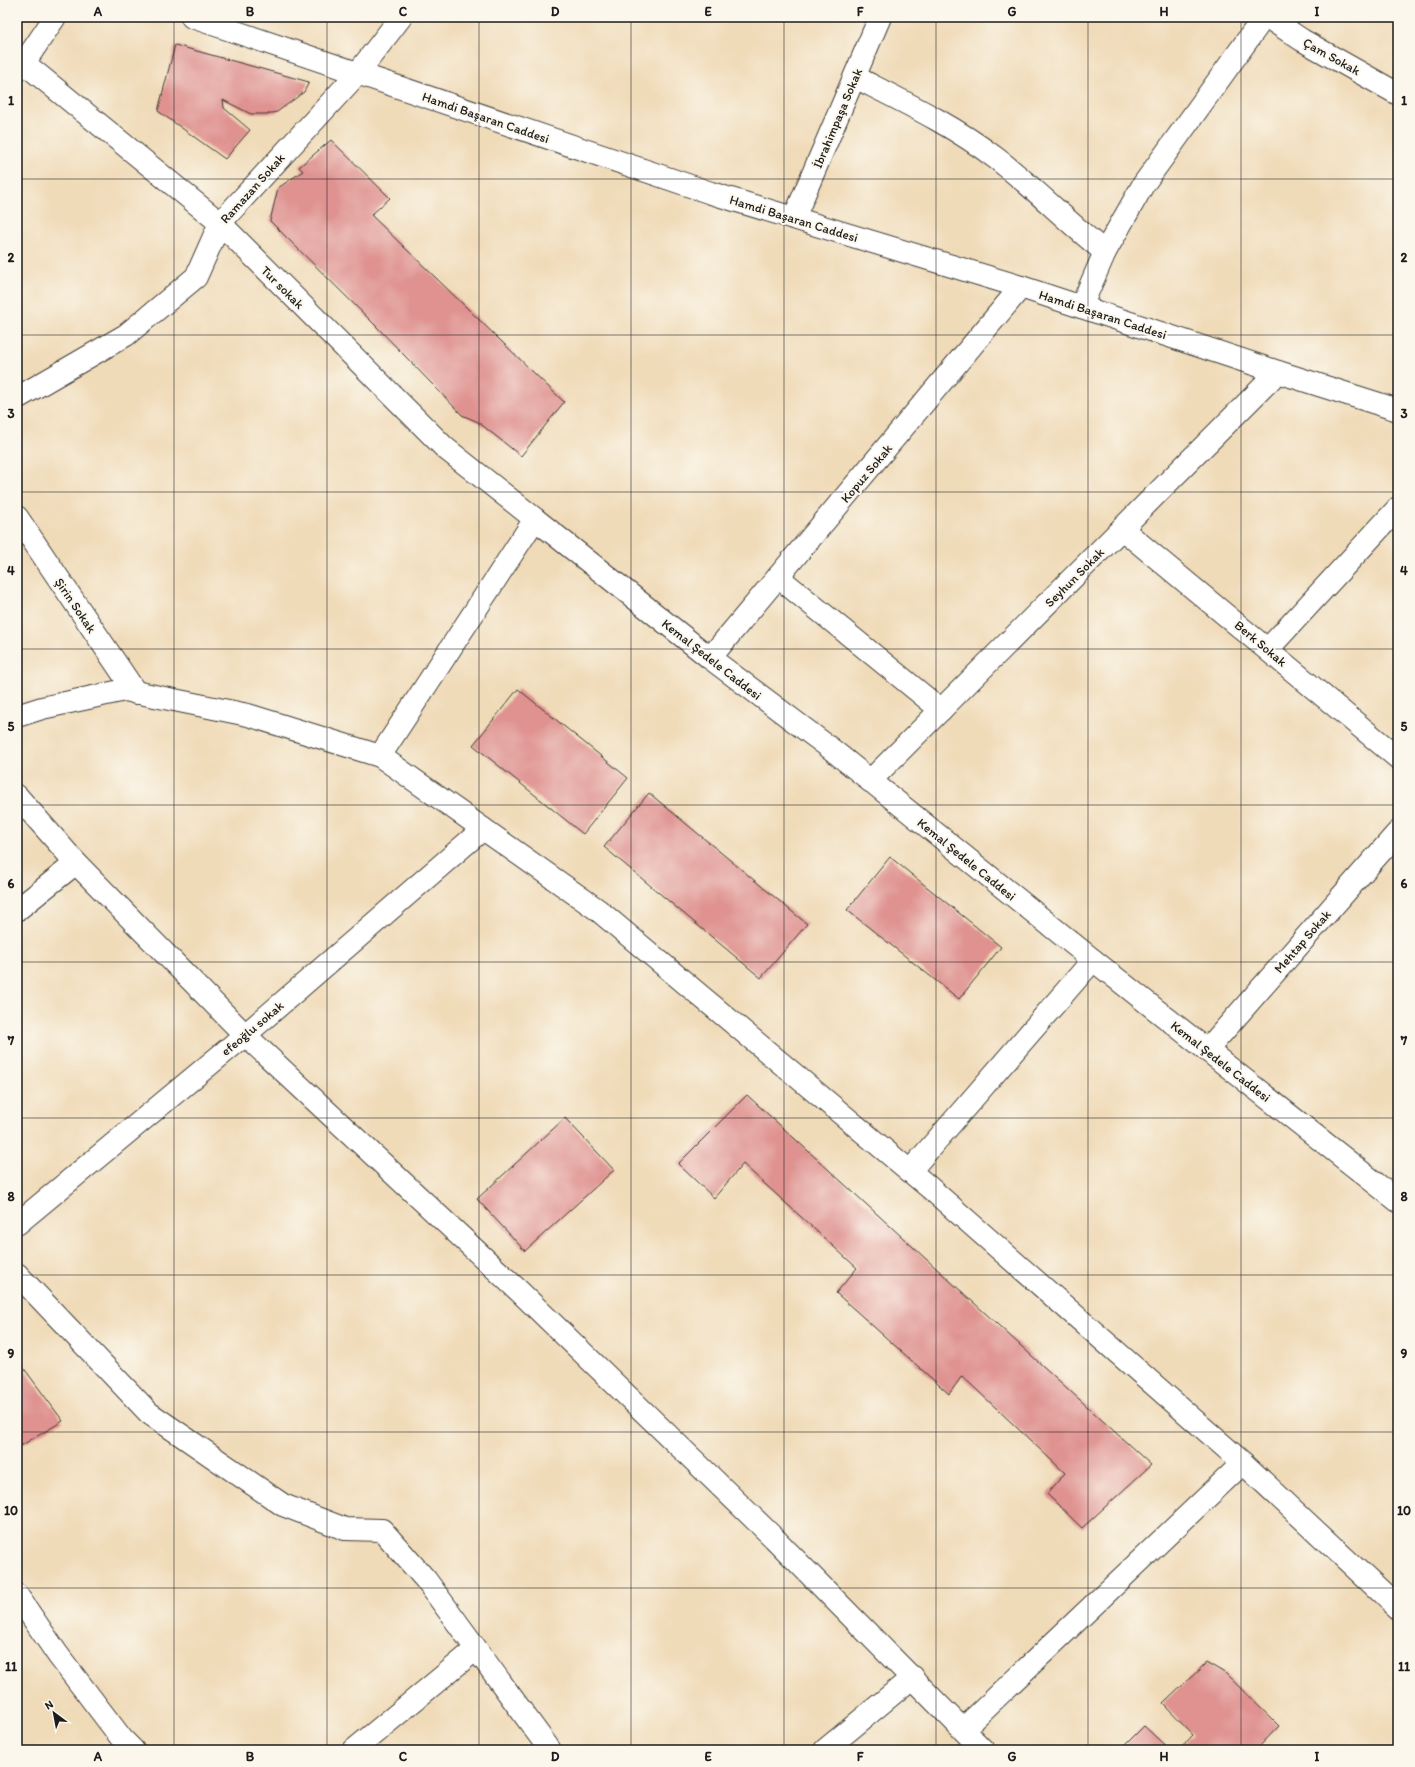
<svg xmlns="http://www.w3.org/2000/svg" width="1415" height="1767" font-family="Itim,sans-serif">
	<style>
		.building { fill: #df9290 }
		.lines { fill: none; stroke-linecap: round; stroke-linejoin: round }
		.minor-casing { stroke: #3c3934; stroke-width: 24 }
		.tertiary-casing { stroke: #3c3934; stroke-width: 24 }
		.primary-casing { stroke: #3c3934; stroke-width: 24 }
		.minor { stroke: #fff; stroke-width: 22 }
		.tertiary { stroke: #fff; stroke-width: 22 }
		.primary { stroke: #fff; stroke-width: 22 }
		.grid { fill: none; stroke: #1c1c1c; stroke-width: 1; stroke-opacity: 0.55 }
		.labels { text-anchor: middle; stroke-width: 4; stroke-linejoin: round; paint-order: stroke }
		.street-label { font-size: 13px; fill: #1c1c1c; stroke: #fbf7ec }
		.neatline { fill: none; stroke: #1c1c1c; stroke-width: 1.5 }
		.grid-label { font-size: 13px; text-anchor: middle; font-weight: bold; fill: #1c1c1c }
	</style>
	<rect width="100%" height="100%" fill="#fbf7ec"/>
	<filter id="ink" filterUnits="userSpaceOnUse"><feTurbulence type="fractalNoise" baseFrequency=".025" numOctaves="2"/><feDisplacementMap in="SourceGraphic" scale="8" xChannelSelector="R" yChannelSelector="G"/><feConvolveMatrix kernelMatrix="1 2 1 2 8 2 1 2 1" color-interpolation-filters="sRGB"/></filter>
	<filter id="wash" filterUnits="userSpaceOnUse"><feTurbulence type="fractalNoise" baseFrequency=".012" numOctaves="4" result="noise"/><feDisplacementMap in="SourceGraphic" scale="16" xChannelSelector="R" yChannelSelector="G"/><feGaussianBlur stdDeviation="0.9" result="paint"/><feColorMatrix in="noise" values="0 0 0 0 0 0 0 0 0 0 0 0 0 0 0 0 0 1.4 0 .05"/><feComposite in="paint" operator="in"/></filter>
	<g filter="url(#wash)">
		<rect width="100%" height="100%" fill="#f0dbb9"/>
		<g id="blocks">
			<g class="building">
				<path d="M 175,45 L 309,82 L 304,92 L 277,112 L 267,114 L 251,114 L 223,100 L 224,108 L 250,130 L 225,159 L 158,111 Z"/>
				<path d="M 331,140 L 390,198 L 371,215 L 564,402 L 521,456 L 478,422 L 462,415 L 374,324 L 270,221 L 278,188 L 303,171 L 299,167 Z"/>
				<path d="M 518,689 L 628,778 L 583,834 L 473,745 Z"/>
				<path d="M 649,793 L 807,924 L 761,978 L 604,847 Z"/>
				<path d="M 890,857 L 1001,947 L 959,999 L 847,910 Z"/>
				<path d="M 747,1095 L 1151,1465 L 1082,1528 L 1047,1494 L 1065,1473 L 962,1376 L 949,1394 L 836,1293 L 857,1268 L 743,1164 L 714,1198 L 678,1164 Z"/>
				<path d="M 565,1118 L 614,1170 L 525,1251 L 477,1199 Z"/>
				<path d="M 17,1359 L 63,1421 L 17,1448 Z"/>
				<path d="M 1207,1662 L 1224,1672 L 1279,1726 L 1256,1750 L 1179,1750 L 1193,1735 L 1163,1704 Z"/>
				<path d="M 1144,1726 L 1170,1750 L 1120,1750 Z"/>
			</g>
		</g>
	</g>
	<g filter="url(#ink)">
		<use href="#blocks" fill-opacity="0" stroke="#3c3934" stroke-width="1"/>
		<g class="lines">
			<defs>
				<g id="minor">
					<path d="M 1267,17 L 1302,40 L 1398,94"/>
					<path d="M 24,63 L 220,223 L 445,448 L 535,519 L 380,756"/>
					<path d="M 855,77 C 904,102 953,125 997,159 C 1035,188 1068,223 1105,252"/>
					<path d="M 794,218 L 880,17"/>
					<path d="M 1081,307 L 1105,252 L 1143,185 L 1264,17"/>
					<path d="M 17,398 L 126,335 L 196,277 L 220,223 L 357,74 L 401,17"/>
					<path d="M 17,517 L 136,693"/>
					<path d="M 1122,529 L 1398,758"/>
					<path d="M 778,577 L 941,710"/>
					<path d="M 1268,649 L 1398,508"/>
					<path d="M 710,658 L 1021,287"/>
					<path d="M 17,716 L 42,708 L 125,690 L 248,715 L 380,756 L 598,910 L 930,1188 L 1243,1463 L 1398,1608"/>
					<path d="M 870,781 L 1278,372"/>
					<path d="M 17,796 L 76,863"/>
					<path d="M 17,910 L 76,863 L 245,1035 L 519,1291 L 774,1538 L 983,1750"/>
					<path d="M 1207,1050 L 1398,832"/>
					<path d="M 910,1171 L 1093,960"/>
					<path d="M 17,1224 L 245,1035 L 483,829"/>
					<path d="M 17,1274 L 149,1413 L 283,1505 L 345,1529 L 382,1530 L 426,1580 L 550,1750"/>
					<path d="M 17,1595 L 58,1655 L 122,1739 L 133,1750"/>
					<path d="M 964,1728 L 1243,1463"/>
					<path d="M 354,1750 L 476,1649"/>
					<path d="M 825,1750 L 913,1677"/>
				</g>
				<g id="tertiary">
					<path d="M 192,17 L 711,193 L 1021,287 L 1278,372 L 1398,410"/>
					<path d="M 535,519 L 710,658 L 830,748 L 1093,960 L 1398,1201"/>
				</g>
				<path id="primary" d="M 17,70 L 24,63 L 55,17"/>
			</defs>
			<use href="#minor" class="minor-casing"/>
			<use href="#tertiary" class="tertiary-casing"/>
			<use href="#primary" class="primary-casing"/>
			<use href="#minor" class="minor"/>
			<use href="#tertiary" class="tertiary"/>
			<use href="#primary" class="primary"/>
		</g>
	</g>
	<path class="grid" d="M 174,17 L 174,1750M 327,17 L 327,1750M 479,17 L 479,1750M 631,17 L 631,1750M 784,17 L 784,1750M 936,17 L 936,1750M 1088,17 L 1088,1750M 1241,17 L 1241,1750M 17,179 L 1398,179M 17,335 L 1398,335M 17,492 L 1398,492M 17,649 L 1398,649M 17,805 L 1398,805M 17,962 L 1398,962M 17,1118 L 1398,1118M 17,1275 L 1398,1275M 17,1432 L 1398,1432M 17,1588 L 1398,1588"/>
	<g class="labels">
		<g class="street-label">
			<text transform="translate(1332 56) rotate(29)" y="5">Çam Sokak</text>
			<text transform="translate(486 117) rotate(19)" y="5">Hamdi Başaran Caddesi</text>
			<text transform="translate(837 118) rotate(-67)" y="5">İbrahimpaşa Sokak</text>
			<text transform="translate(252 188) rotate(-48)" y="5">Ramazan Sokak</text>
			<text transform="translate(794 218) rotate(17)" y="5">Hamdi Başaran Caddesi</text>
			<text transform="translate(283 287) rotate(45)" y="5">Tur sokak</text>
			<text transform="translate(1103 314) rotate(18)" y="5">Hamdi Başaran Caddesi</text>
			<text transform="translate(866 473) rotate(-50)" y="5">Kopuz Sokak</text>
			<text transform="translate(1074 577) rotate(-45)" y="5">Seyhun Sokak</text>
			<text transform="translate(76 605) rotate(56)" y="5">Şirin Sokak</text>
			<text transform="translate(1261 643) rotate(40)" y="5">Berk Sokak</text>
			<text transform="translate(712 659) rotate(38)" y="5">Kemal Şedele Caddesi</text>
			<text transform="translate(967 859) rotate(39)" y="5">Kemal Şedele Caddesi</text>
			<text transform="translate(1302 941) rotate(-49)" y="5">Mehtap Sokak</text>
			<text transform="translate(252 1028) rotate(-40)" y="5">efeoğlu sokak</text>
			<text transform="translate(1221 1061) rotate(38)" y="5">Kemal Şedele Caddesi</text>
		</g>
	</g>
	<rect width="1415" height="1767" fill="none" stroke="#fbf7ec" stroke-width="44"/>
	<g transform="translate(54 1713) rotate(328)" stroke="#fbf7ec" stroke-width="3" paint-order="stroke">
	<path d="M0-3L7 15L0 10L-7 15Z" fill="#1c1c1c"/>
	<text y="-6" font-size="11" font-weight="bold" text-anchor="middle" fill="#1c1c1c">N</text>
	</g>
	<rect x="22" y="22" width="1371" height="1723" class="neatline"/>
	<g class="grid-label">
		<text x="98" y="16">A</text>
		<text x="250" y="16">B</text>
		<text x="403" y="16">C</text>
		<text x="555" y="16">D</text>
		<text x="708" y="16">E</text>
		<text x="860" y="16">F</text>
		<text x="1012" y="16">G</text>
		<text x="1164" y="16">H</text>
		<text x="1317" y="16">I</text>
		<text x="11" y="105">1</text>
		<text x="1404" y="105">1</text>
		<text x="11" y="262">2</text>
		<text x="1404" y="262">2</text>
		<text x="11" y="418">3</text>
		<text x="1404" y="418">3</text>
		<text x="11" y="575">4</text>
		<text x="1404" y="575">4</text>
		<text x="11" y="731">5</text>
		<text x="1404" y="731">5</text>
		<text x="11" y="888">6</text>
		<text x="1404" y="888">6</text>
		<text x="11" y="1045">7</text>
		<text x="1404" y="1045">7</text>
		<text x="11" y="1201">8</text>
		<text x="1404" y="1201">8</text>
		<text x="11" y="1358">9</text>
		<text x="1404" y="1358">9</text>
		<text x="11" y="1515">10</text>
		<text x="1404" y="1515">10</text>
		<text x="11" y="1671">11</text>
		<text x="1404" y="1671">11</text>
		<text x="98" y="1761">A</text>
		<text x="250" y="1761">B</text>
		<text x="403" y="1761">C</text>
		<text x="555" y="1761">D</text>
		<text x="708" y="1761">E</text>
		<text x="860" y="1761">F</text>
		<text x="1012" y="1761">G</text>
		<text x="1164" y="1761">H</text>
		<text x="1317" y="1761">I</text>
	</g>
</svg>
